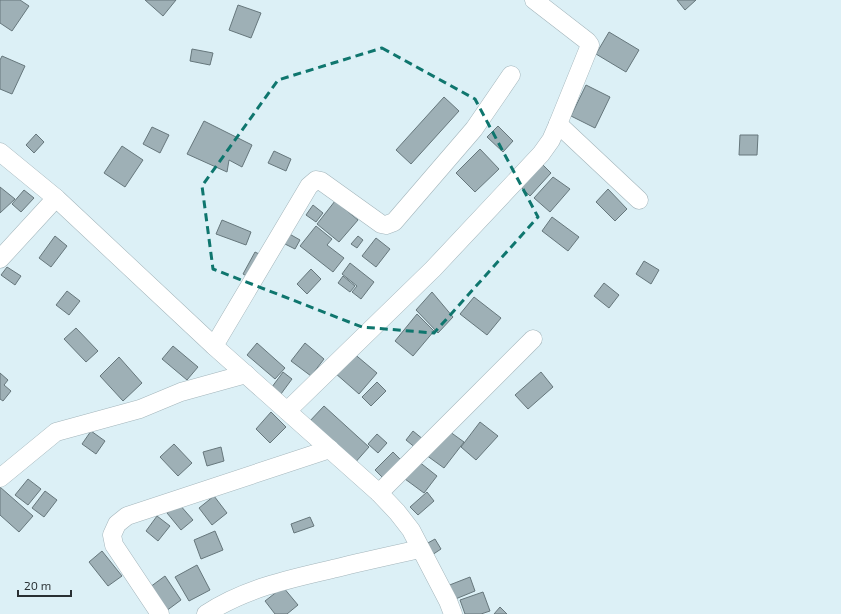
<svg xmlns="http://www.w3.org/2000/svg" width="841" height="614" font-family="'Exo 2',sans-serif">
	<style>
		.building { fill: #9eb0b6; stroke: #66777c }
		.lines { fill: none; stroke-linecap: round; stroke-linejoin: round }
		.minor-casing { stroke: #a3b5bb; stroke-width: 19 }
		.minor { stroke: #fff; stroke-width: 18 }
		.marked { fill: none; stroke: #0f766e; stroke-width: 3; stroke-dasharray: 8 5; stroke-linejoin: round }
	</style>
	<rect width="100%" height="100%" fill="#dcf0f6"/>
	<g class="building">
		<path d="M 0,0 L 20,0 L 29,6 L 12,31 L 0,23 Z"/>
		<path d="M 145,0 L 176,0 L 163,16 Z"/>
		<path d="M 677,0 L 696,0 L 685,10 Z"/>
		<path d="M 238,5 L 261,13 L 251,38 L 229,30 Z"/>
		<path d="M 609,32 L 639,50 L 626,72 L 596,54 Z"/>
		<path d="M 192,49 L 213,53 L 210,65 L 190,61 Z"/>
		<path d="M 2,56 L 25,66 L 12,94 L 0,89 L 0,60 Z"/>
		<path d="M 586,85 L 610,97 L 595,128 L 571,116 Z"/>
		<path d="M 444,97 L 459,111 L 411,164 L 396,150 Z"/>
		<path d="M 204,121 L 252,145 L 242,167 L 229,160 L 227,172 L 187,154 Z"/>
		<path d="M 498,126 L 513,141 L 503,152 L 487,137 Z"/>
		<path d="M 152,127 L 169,135 L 160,153 L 143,144 Z"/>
		<path d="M 36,134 L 44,142 L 34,153 L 26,145 Z"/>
		<path d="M 740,135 L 758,135 L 757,155 L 739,155 Z"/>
		<path d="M 122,146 L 143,160 L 125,187 L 104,173 Z"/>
		<path d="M 480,149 L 499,169 L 475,192 L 456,173 Z"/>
		<path d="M 274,151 L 291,159 L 286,171 L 268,163 Z"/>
		<path d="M 543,165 L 551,173 L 530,196 L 521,187 Z"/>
		<path d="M 553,177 L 570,189 L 550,212 L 534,198 Z"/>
		<path d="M 0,187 L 15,199 L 0,213 Z"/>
		<path d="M 608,189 L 627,209 L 615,221 L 596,202 Z"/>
		<path d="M 24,190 L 34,198 L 21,212 L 12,204 Z"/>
		<path d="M 335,201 L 358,220 L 339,242 L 317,224 Z"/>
		<path d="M 313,205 L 323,213 L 316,222 L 306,215 Z"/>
		<path d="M 552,217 L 579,237 L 568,251 L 542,231 Z"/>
		<path d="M 222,220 L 251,232 L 246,245 L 216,234 Z"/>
		<path d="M 316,226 L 332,239 L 327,245 L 344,258 L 333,272 L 300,246 Z"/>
		<path d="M 286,232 L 300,240 L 295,249 L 281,242 Z"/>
		<path d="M 55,236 L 67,246 L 51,267 L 39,258 Z"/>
		<path d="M 358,236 L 363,240 L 357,248 L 351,244 Z"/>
		<path d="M 376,238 L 390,249 L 376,267 L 362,256 Z"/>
		<path d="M 255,252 L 265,257 L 252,279 L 243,274 Z"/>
		<path d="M 644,261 L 659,270 L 651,284 L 636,274 Z"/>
		<path d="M 350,263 L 374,282 L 361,299 L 352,292 L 357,286 L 342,274 Z"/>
		<path d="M 7,267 L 21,276 L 15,285 L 1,275 Z"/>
		<path d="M 311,269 L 321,279 L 307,294 L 297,284 Z"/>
		<path d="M 343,276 L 355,286 L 350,292 L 338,283 Z"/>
		<path d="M 604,283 L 619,295 L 609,308 L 594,296 Z"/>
		<path d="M 67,291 L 80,301 L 69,315 L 56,305 Z"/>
		<path d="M 432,292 L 453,317 L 438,333 L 416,310 Z"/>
		<path d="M 474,297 L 501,318 L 487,335 L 460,314 Z"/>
		<path d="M 417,314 L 434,331 L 413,356 L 395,341 Z"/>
		<path d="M 76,328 L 98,351 L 86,362 L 64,339 Z"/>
		<path d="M 257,343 L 285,368 L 275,379 L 247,355 Z"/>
		<path d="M 305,343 L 324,359 L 311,376 L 291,361 Z"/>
		<path d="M 173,346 L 198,367 L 187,380 L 162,359 Z"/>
		<path d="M 352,352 L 377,373 L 359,394 L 335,373 Z"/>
		<path d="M 119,357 L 142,383 L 123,401 L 100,376 Z"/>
		<path d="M 283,372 L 292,379 L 278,398 L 269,391 Z"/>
		<path d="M 541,372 L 553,387 L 528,409 L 515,395 Z"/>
		<path d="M 0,373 L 8,380 L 4,385 L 11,391 L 3,401 L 0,399 Z"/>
		<path d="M 377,382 L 386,391 L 371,406 L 362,397 Z"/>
		<path d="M 324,406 L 369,447 L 353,465 L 308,423 Z"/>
		<path d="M 271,412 L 286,427 L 270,443 L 256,429 Z"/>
		<path d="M 480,422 L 498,436 L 476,460 L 461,447 Z"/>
		<path d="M 446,429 L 464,442 L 444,468 L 426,455 Z"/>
		<path d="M 91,431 L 105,441 L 96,454 L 82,444 Z"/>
		<path d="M 413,431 L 424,440 L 417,449 L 406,440 Z"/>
		<path d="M 377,434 L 387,443 L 378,453 L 368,444 Z"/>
		<path d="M 174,444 L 192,463 L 178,476 L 160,457 Z"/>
		<path d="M 221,447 L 224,461 L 207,466 L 203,452 Z"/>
		<path d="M 393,452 L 403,462 L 385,480 L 375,470 Z"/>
		<path d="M 418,461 L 437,476 L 424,493 L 405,479 Z"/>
		<path d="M 28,479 L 41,489 L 28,505 L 15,495 Z"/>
		<path d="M 0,487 L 33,516 L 19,532 L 0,515 Z"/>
		<path d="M 45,491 L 57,500 L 44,517 L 32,508 Z"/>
		<path d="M 427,492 L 434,501 L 418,515 L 410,507 Z"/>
		<path d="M 214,496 L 227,513 L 212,525 L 199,508 Z"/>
		<path d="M 179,504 L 193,520 L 181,530 L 167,513 Z"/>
		<path d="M 157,516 L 170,526 L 158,541 L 146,531 Z"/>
		<path d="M 310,517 L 314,526 L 294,533 L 291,524 Z"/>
		<path d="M 215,531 L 223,550 L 201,559 L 194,540 Z"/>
		<path d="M 435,539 L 441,549 L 432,555 L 426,544 Z"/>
		<path d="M 102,551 L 122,576 L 108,586 L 89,562 Z"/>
		<path d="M 197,565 L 210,590 L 189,601 L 175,577 Z"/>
		<path d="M 165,576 L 181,600 L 162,614 L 146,590 Z"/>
		<path d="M 470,577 L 475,591 L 453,600 L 447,586 Z"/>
		<path d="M 283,587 L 298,605 L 287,614 L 275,614 L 265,601 Z"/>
		<path d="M 483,592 L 490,611 L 481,614 L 465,614 L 460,600 Z"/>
		<path d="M 500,607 L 507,614 L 494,614 Z"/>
	</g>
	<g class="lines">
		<defs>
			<g id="minor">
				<path d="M 558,124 L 639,200"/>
				<path d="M 0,152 L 56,198 L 214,346 L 379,493 L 397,512 L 411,530 L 448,601 L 453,614"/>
				<path d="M 0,259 L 56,198"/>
				<path d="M 214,346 L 309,186 L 316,180 L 321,181 L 381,224 L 386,225 L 394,222 L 474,129 L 511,75"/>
				<path d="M 287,411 L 433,269 L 541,154 L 551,140 L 558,124 L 590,45 L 587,41 L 534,0"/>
				<path d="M 0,478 L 56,432 L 140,409 L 181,392 L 246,374"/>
				<path d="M 379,493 L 533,339"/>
				<path d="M 160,614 L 114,545 L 112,535 L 117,524 L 127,516 L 330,449"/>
				<path d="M 206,614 C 245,588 293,578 337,568 C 365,561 393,555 420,549"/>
			</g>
		</defs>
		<use href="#minor" class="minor-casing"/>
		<use href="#minor" class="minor"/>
	</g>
	<path class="marked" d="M 382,48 L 475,99 L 538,217 L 434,333 L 362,327 L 213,269 L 202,186 L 278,80 Z"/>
	<path d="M18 590v6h53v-6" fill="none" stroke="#293033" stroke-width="2"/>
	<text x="24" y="590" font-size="12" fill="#293033" stroke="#dcf0f6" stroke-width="3" paint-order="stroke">20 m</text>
</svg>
